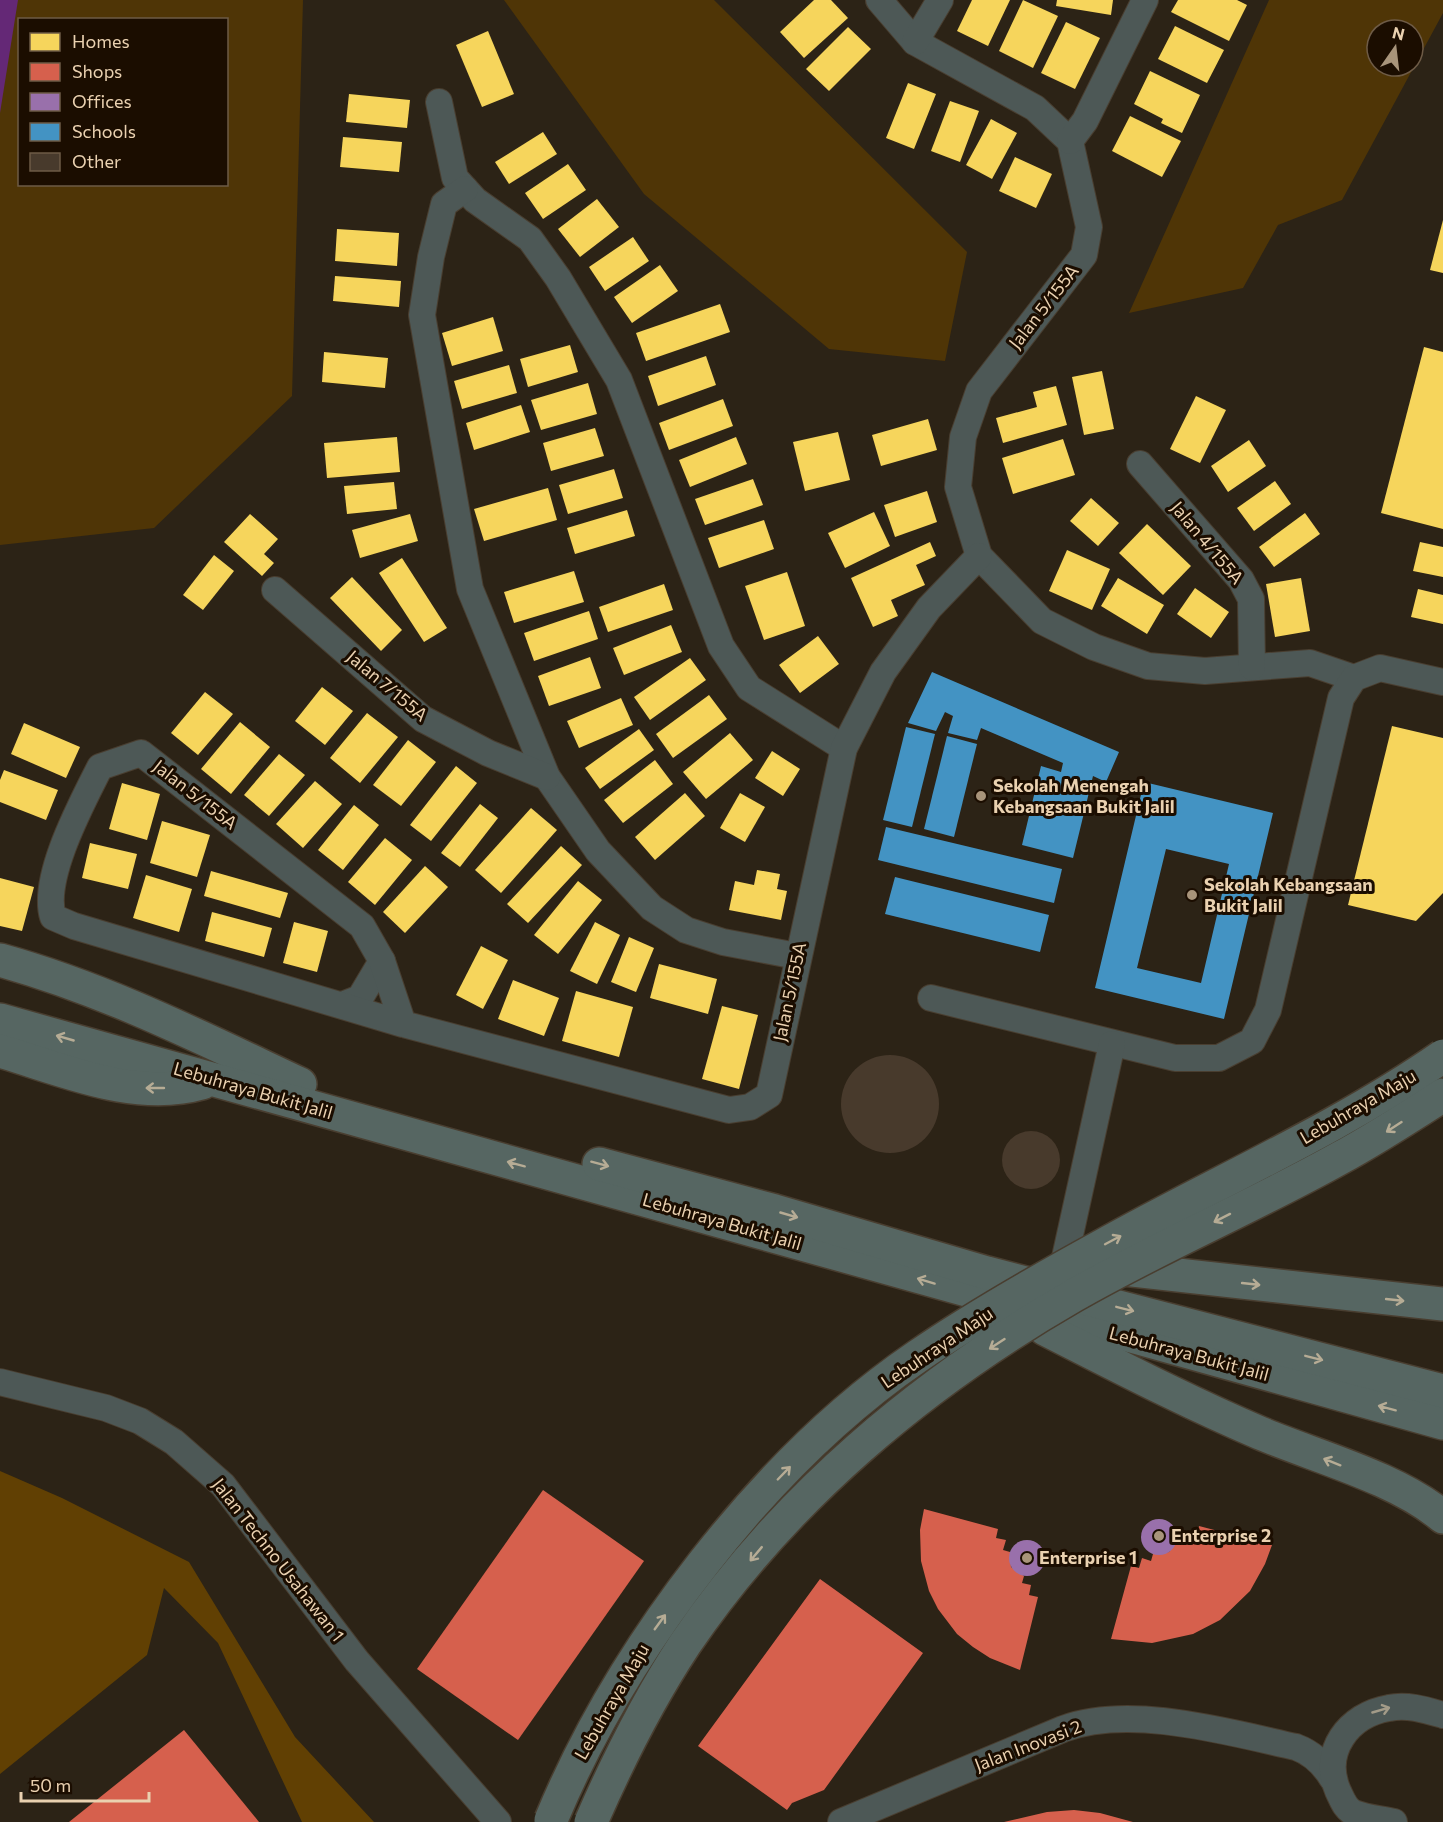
<svg xmlns="http://www.w3.org/2000/svg" width="1443" height="1822" font-family="Commissioner,sans-serif">
	<style>
		.green { fill: #4f3506; fill-rule: evenodd }
		.forest { fill: #614003 }
		.water { fill: #642876 }
		.homes { fill: #f6d55c }
		.shops { fill: #d6604d }
		.offices { fill: #9970ab }
		.schools { fill: #4393c3; fill-rule: evenodd }
		.building { fill: #483a2c }
		.lines { fill: none; stroke-linecap: round; stroke-linejoin: round }
		.minor-casing { stroke: #493e30; stroke-width: 28 }
		.highway-casing { stroke: #493e30; stroke-width: 36 }
		.minor { stroke: #4d5856; stroke-width: 26 }
		.highway { stroke: #566662; stroke-width: 33 }
		.highway-bridge-casing { stroke: #493e30; stroke-width: 36; stroke-linecap: butt }
		.highway-bridge { stroke: #566662; stroke-width: 33 }
		.oneway { stroke: #b6ac95 }
		.oneway2 { stroke: #a39b88 }
		.poi-dot { fill: #a8947a; stroke: #1b0d00; stroke-width: 2 }
		.labels { text-anchor: middle; stroke-width: 6; stroke-linejoin: round; paint-order: stroke }
		.street-label { font-size: 18px; fill: #ead1b0; stroke: #1b0d00 }
		.poi-label { font-size: 18px; font-weight: bold; fill: #ead1b0; stroke: #1b0d00; text-anchor: start }
	</style>
	<rect width="100%" height="100%" fill="#2c2316"/>
	<g class="green">
		<path d="M 0,0 L 303,0 L 292,396 L 154,528 L 0,545 ZM 20,20 L 226,20 L 226,184 L 20,184 Z"/>
		<path d="M 504,0 L 714,0 L 967,252 L 945,361 L 829,349 L 644,194 Z"/>
		<path d="M 1269,0 L 1443,0 L 1443,13 L 1342,200 L 1278,225 L 1243,288 L 1129,313 ZM 1377,30 L 1413,30 L 1413,66 L 1377,66 Z"/>
	</g>
	<path class="forest" d="M 0,1471 L 62,1498 L 189,1562 L 295,1737 L 374,1822 L 302,1822 L 218,1643 L 164,1588 L 147,1655 L 0,1774 Z"/>
	<path class="water" d="M 0,0 L 18,0 L 0,113 Z"/>
	<g class="homes">
		<path d="M 814,0 L 831,0 L 848,18 L 804,58 L 780,32 Z"/>
		<path d="M 972,0 L 1010,0 L 988,46 L 957,31 Z"/>
		<path d="M 1023,0 L 1058,16 L 1033,68 L 999,51 Z"/>
		<path d="M 1057,0 L 1113,0 L 1111,15 L 1056,6 Z"/>
		<path d="M 1178,0 L 1237,0 L 1247,5 L 1229,41 L 1171,12 Z"/>
		<path d="M 1066,22 L 1100,38 L 1075,89 L 1041,73 Z"/>
		<path d="M 1175,26 L 1224,50 L 1207,83 L 1158,59 Z"/>
		<path d="M 848,27 L 871,49 L 829,91 L 806,69 Z"/>
		<path d="M 488,31 L 514,94 L 482,107 L 456,45 Z"/>
		<path d="M 1150,71 L 1200,95 L 1182,133 L 1161,123 L 1163,119 L 1134,104 Z"/>
		<path d="M 908,83 L 936,94 L 914,149 L 886,138 Z"/>
		<path d="M 349,94 L 410,100 L 407,128 L 346,122 Z"/>
		<path d="M 950,101 L 979,111 L 960,162 L 931,151 Z"/>
		<path d="M 1130,116 L 1181,141 L 1162,177 L 1112,151 Z"/>
		<path d="M 991,119 L 1017,133 L 992,179 L 966,165 Z"/>
		<path d="M 543,132 L 557,154 L 509,184 L 495,162 Z"/>
		<path d="M 343,137 L 402,142 L 399,172 L 340,167 Z"/>
		<path d="M 1015,157 L 1052,174 L 1036,208 L 999,191 Z"/>
		<path d="M 568,164 L 586,190 L 543,219 L 525,193 Z"/>
		<path d="M 597,199 L 619,227 L 580,257 L 558,229 Z"/>
		<path d="M 1443,220 L 1443,273 L 1430,270 Z"/>
		<path d="M 337,229 L 399,233 L 397,266 L 335,261 Z"/>
		<path d="M 633,237 L 649,261 L 605,291 L 589,267 Z"/>
		<path d="M 660,265 L 678,291 L 632,323 L 614,297 Z"/>
		<path d="M 335,276 L 401,281 L 399,307 L 333,301 Z"/>
		<path d="M 720,304 L 730,332 L 646,361 L 636,333 Z"/>
		<path d="M 493,317 L 503,351 L 452,366 L 442,333 Z"/>
		<path d="M 570,345 L 578,372 L 528,387 L 520,359 Z"/>
		<path d="M 1424,347 L 1443,352 L 1443,529 L 1381,513 Z"/>
		<path d="M 324,352 L 388,358 L 385,388 L 322,382 Z"/>
		<path d="M 706,356 L 716,385 L 658,406 L 648,376 Z"/>
		<path d="M 509,365 L 517,393 L 462,409 L 454,381 Z"/>
		<path d="M 1102,371 L 1114,429 L 1084,435 L 1072,377 Z"/>
		<path d="M 588,383 L 597,414 L 541,430 L 531,400 Z"/>
		<path d="M 1056,386 L 1067,425 L 1003,443 L 996,418 L 1037,407 L 1033,392 Z"/>
		<path d="M 1196,396 L 1226,410 L 1200,463 L 1170,449 Z"/>
		<path d="M 723,399 L 733,426 L 669,450 L 659,423 Z"/>
		<path d="M 521,405 L 530,432 L 474,450 L 466,423 Z"/>
		<path d="M 928,419 L 937,450 L 881,466 L 872,435 Z"/>
		<path d="M 595,428 L 604,456 L 551,471 L 543,443 Z"/>
		<path d="M 838,432 L 850,480 L 805,491 L 793,442 Z"/>
		<path d="M 397,437 L 400,472 L 327,478 L 324,443 Z"/>
		<path d="M 736,437 L 747,464 L 690,487 L 679,460 Z"/>
		<path d="M 1063,439 L 1075,475 L 1013,494 L 1002,458 Z"/>
		<path d="M 1249,440 L 1266,466 L 1228,492 L 1211,466 Z"/>
		<path d="M 614,469 L 623,498 L 568,514 L 559,485 Z"/>
		<path d="M 753,479 L 763,505 L 705,525 L 695,499 Z"/>
		<path d="M 1275,481 L 1291,504 L 1254,531 L 1237,508 Z"/>
		<path d="M 394,482 L 397,509 L 347,514 L 344,486 Z"/>
		<path d="M 548,488 L 557,520 L 484,541 L 474,509 Z"/>
		<path d="M 927,491 L 937,522 L 895,537 L 884,505 Z"/>
		<path d="M 1091,498 L 1119,523 L 1098,546 L 1070,521 Z"/>
		<path d="M 627,510 L 635,536 L 575,554 L 567,528 Z"/>
		<path d="M 874,512 L 890,546 L 845,568 L 828,533 Z"/>
		<path d="M 1305,513 L 1320,534 L 1274,567 L 1259,547 Z"/>
		<path d="M 250,514 L 278,539 L 264,554 L 274,563 L 262,576 L 224,542 Z"/>
		<path d="M 410,514 L 418,541 L 360,558 L 352,530 Z"/>
		<path d="M 764,520 L 774,549 L 719,568 L 708,538 Z"/>
		<path d="M 1147,524 L 1191,566 L 1163,595 L 1119,553 Z"/>
		<path d="M 930,542 L 936,556 L 916,565 L 925,585 L 891,600 L 898,616 L 873,627 L 851,578 Z"/>
		<path d="M 1420,542 L 1443,547 L 1443,577 L 1413,571 Z"/>
		<path d="M 1067,550 L 1110,569 L 1092,610 L 1049,591 Z"/>
		<path d="M 214,555 L 234,571 L 203,610 L 183,595 Z"/>
		<path d="M 402,558 L 447,628 L 424,642 L 379,573 Z"/>
		<path d="M 574,571 L 584,602 L 514,623 L 504,592 Z"/>
		<path d="M 787,572 L 805,626 L 764,640 L 745,586 Z"/>
		<path d="M 352,577 L 402,630 L 381,651 L 330,598 Z"/>
		<path d="M 1118,578 L 1164,605 L 1147,634 L 1101,606 Z"/>
		<path d="M 1301,578 L 1310,631 L 1275,637 L 1266,584 Z"/>
		<path d="M 664,584 L 673,610 L 608,632 L 599,607 Z"/>
		<path d="M 1195,588 L 1229,612 L 1211,638 L 1177,614 Z"/>
		<path d="M 1418,589 L 1443,595 L 1443,624 L 1411,617 Z"/>
		<path d="M 589,611 L 598,639 L 534,661 L 524,633 Z"/>
		<path d="M 671,625 L 682,652 L 624,675 L 613,648 Z"/>
		<path d="M 818,636 L 839,664 L 800,693 L 779,665 Z"/>
		<path d="M 590,657 L 601,688 L 549,706 L 538,676 Z"/>
		<path d="M 690,658 L 706,680 L 650,720 L 634,697 Z"/>
		<path d="M 322,687 L 353,711 L 325,745 L 295,721 Z"/>
		<path d="M 205,692 L 233,714 L 198,755 L 171,733 Z"/>
		<path d="M 709,695 L 727,719 L 673,758 L 656,734 Z"/>
		<path d="M 621,698 L 633,725 L 579,748 L 567,721 Z"/>
		<path d="M 367,713 L 398,737 L 360,783 L 330,758 Z"/>
		<path d="M 240,722 L 270,747 L 231,794 L 201,769 Z"/>
		<path d="M 24,723 L 80,747 L 66,778 L 11,754 Z"/>
		<path d="M 1392,726 L 1443,738 L 1443,893 L 1416,921 L 1348,905 Z"/>
		<path d="M 639,729 L 654,750 L 600,789 L 585,768 Z"/>
		<path d="M 730,733 L 753,760 L 706,799 L 683,772 Z"/>
		<path d="M 408,740 L 436,762 L 401,806 L 373,785 Z"/>
		<path d="M 772,751 L 800,769 L 783,796 L 755,778 Z"/>
		<path d="M 279,754 L 305,775 L 269,816 L 244,795 Z"/>
		<path d="M 655,760 L 673,784 L 623,823 L 604,800 Z"/>
		<path d="M 456,766 L 477,783 L 431,841 L 410,825 Z"/>
		<path d="M 4,770 L 58,790 L 46,820 L 0,802 L 0,780 Z"/>
		<path d="M 315,781 L 342,804 L 303,848 L 276,824 Z"/>
		<path d="M 122,783 L 160,794 L 147,840 L 109,829 Z"/>
		<path d="M 685,793 L 705,816 L 655,860 L 635,837 Z"/>
		<path d="M 740,793 L 765,807 L 745,842 L 720,828 Z"/>
		<path d="M 480,804 L 498,818 L 460,867 L 441,853 Z"/>
		<path d="M 354,805 L 379,825 L 343,870 L 318,850 Z"/>
		<path d="M 531,808 L 557,830 L 501,893 L 475,870 Z"/>
		<path d="M 162,821 L 210,835 L 197,877 L 150,863 Z"/>
		<path d="M 385,838 L 412,860 L 375,905 L 348,882 Z"/>
		<path d="M 90,843 L 137,854 L 128,889 L 82,878 Z"/>
		<path d="M 561,846 L 582,865 L 528,923 L 507,904 Z"/>
		<path d="M 425,866 L 448,887 L 405,933 L 383,912 Z"/>
		<path d="M 757,870 L 780,874 L 777,889 L 787,891 L 781,920 L 729,910 L 735,881 L 754,885 Z"/>
		<path d="M 211,871 L 288,893 L 280,918 L 204,896 Z"/>
		<path d="M 146,875 L 192,889 L 179,932 L 133,918 Z"/>
		<path d="M 0,878 L 34,887 L 22,931 L 0,926 Z"/>
		<path d="M 578,881 L 602,900 L 558,954 L 534,935 Z"/>
		<path d="M 212,912 L 272,928 L 264,957 L 205,941 Z"/>
		<path d="M 294,922 L 328,931 L 317,972 L 283,963 Z"/>
		<path d="M 595,922 L 620,935 L 597,984 L 570,971 Z"/>
		<path d="M 629,937 L 654,948 L 636,992 L 611,982 Z"/>
		<path d="M 481,946 L 508,960 L 483,1009 L 456,995 Z"/>
		<path d="M 659,964 L 717,979 L 708,1014 L 650,998 Z"/>
		<path d="M 513,980 L 559,998 L 544,1036 L 498,1019 Z"/>
		<path d="M 576,991 L 633,1007 L 619,1057 L 562,1041 Z"/>
		<path d="M 722,1006 L 758,1015 L 739,1089 L 702,1079 Z"/>
	</g>
	<g class="shops">
		<path d="M 543,1490 L 644,1561 L 518,1740 L 417,1669 Z"/>
		<path d="M 924,1509 L 998,1529 L 996,1538 L 1006,1540 L 1003,1550 L 1010,1552 L 1011,1567 L 1024,1576 L 1022,1583 L 1031,1585 L 1029,1595 L 1038,1597 L 1020,1670 L 990,1658 L 973,1647 L 957,1634 L 938,1609 L 929,1591 L 921,1561 L 920,1530 Z"/>
		<path d="M 1199,1526 L 1272,1545 L 1265,1564 L 1250,1591 L 1220,1620 L 1193,1634 L 1152,1643 L 1111,1639 L 1131,1566 L 1139,1568 L 1142,1558 L 1151,1561 L 1153,1554 L 1169,1552 L 1177,1539 L 1185,1541 L 1187,1533 L 1197,1535 Z"/>
		<path d="M 820,1579 L 923,1653 L 824,1790 L 792,1803 L 787,1810 L 698,1746 Z"/>
		<path d="M 184,1730 L 259,1822 L 69,1822 Z"/>
		<path d="M 1074,1810 L 1100,1813 L 1133,1822 L 1004,1822 L 1047,1812 Z"/>
	</g>
	<g class="offices">
		<circle cx="1159" cy="1537" r="18"/>
		<circle cx="1027" cy="1558" r="18"/>
	</g>
	<g class="schools">
		<path d="M 932,672 L 1119,752 L 1106,782 L 1093,776 L 1073,858 L 1022,845 L 1041,766 L 1061,772 L 1063,763 L 981,728 L 977,740 L 948,733 L 953,716 L 945,712 L 936,731 L 908,723 Z"/>
		<path d="M 906,727 L 935,734 L 912,827 L 883,820 Z"/>
		<path d="M 947,736 L 977,744 L 954,837 L 924,829 Z"/>
		<path d="M 1144,782 L 1273,813 L 1224,1019 L 1095,988 ZM 1166,849 L 1229,864 L 1201,983 L 1137,968 Z"/>
		<path d="M 886,827 L 1062,869 L 1054,903 L 878,860 Z"/>
		<path d="M 895,877 L 1049,915 L 1040,952 L 885,914 Z"/>
	</g>
	<g class="building">
		<circle cx="890" cy="1104" r="49"/>
		<circle cx="1031" cy="1160" r="29"/>
	</g>
	<g class="lines">
		<defs>
			<g id="minor">
				<path d="M 879,0 L 915,42 L 1035,108 L 1070,141 L 1089,227 L 1084,255 L 979,391 L 963,437 L 958,487 L 979,556 L 1042,621 L 1094,647 L 1148,666 L 1205,671 L 1310,663 L 1354,678"/>
				<path d="M 915,42 L 940,0"/>
				<path d="M 439,102 L 455,178 L 475,200 L 530,239 L 558,278 L 619,380 L 721,646 L 749,688 L 844,748"/>
				<path d="M 1070,141 L 1085,121 L 1145,0"/>
				<path d="M 465,189 L 444,204 L 431,257 L 422,315 L 470,589 L 547,777 L 598,851 L 652,908 L 686,930 L 723,942 L 797,956"/>
				<path d="M 1140,464 L 1241,580 L 1251,599 L 1252,667"/>
				<path d="M 275,590 L 423,719 L 488,753 L 547,777"/>
				<path d="M 931,998 L 1175,1058 L 1219,1058 L 1252,1041 L 1268,1010 L 1341,698 L 1354,678 L 1380,668 L 1443,682"/>
				<path d="M 342,1005 L 360,998 L 382,961"/>
				<path d="M 403,1024 L 382,961 L 362,926 L 141,753 L 100,767 C 82,803 41,878 53,917 L 74,926 L 403,1024 L 729,1110 L 750,1107 L 769,1095 L 844,748 L 883,672 L 929,608 L 979,556"/>
				<path d="M 1064,1262 L 1112,1044"/>
				<path d="M 0,1382 L 106,1408 L 140,1421 L 174,1442 L 223,1485 L 357,1661 L 498,1822"/>
				<path d="M 841,1822 L 1063,1729 C 1130,1704 1228,1732 1296,1747 C 1312,1753 1323,1763 1332,1778"/>
				<path d="M 1394,1822 C 1381,1819 1366,1818 1354,1813 C 1345,1809 1342,1799 1338,1791 C 1321,1752 1348,1715 1389,1708 C 1407,1704 1426,1710 1443,1715"/>
			</g>
			<g id="highway">
				<path d="M 0,960 C 105,989 202,1038 300,1084"/>
				<path d="M 0,1020 C 481,1154 961,1292 1443,1423"/>
				<path d="M 0,1051 C 64,1070 135,1102 202,1083"/>
				<path d="M 599,1164 L 775,1211 L 987,1273 L 1443,1391"/>
				<path d="M 1105,1267 L 1443,1304"/>
				<path d="M 1045,1329 C 1116,1365 1187,1402 1260,1433 C 1317,1457 1397,1478 1443,1517"/>
			</g>
		</defs>
		<use href="#minor" class="minor-casing"/>
		<use href="#highway" class="highway-casing"/>
		<use href="#minor" class="minor"/>
		<use href="#highway" class="highway"/>
		<defs>
			<g id="highway-bridge">
				<path d="M 551,1820 C 622,1649 764,1461 918,1356 C 976,1316 1038,1281 1100,1247 C 1214,1183 1335,1131 1443,1056"/>
				<path d="M 591,1822 C 618,1760 648,1700 685,1644 C 784,1498 922,1383 1073,1296 C 1160,1246 1252,1207 1340,1158 C 1375,1139 1409,1117 1443,1095"/>
			</g>
		</defs>
		<use href="#highway-bridge" class="highway-bridge-casing"/>
		<use href="#highway-bridge" class="highway-bridge"/>
	</g>
	<defs><path id="oneway-shaft" d="M-6 0H5M1.5-3L5.5 0L1.5 3" fill="none" stroke-width="1.6" stroke-linecap="round" stroke-linejoin="round" transform="scale(1.5)"/></defs>
	<g class="oneway">
		<use href="#oneway-shaft" transform="translate(65 1038) rotate(-164)"/>
		<use href="#oneway-shaft" transform="translate(155 1088) rotate(-180)"/>
		<use href="#oneway-shaft" transform="translate(1394 1127) rotate(147)"/>
		<use href="#oneway-shaft" transform="translate(516 1164) rotate(-165)"/>
		<use href="#oneway-shaft" transform="translate(600 1164) rotate(15)"/>
		<use href="#oneway-shaft" transform="translate(789 1215) rotate(16)"/>
		<use href="#oneway-shaft" transform="translate(1222 1218) rotate(153)"/>
		<use href="#oneway-shaft" transform="translate(1113 1240) rotate(-28)"/>
		<use href="#oneway-shaft" transform="translate(926 1281) rotate(-163)"/>
		<use href="#oneway-shaft" transform="translate(1251 1284) rotate(6)"/>
		<use href="#oneway-shaft" transform="translate(1395 1300) rotate(6)"/>
		<use href="#oneway-shaft" transform="translate(1125 1309) rotate(14)"/>
		<use href="#oneway-shaft" transform="translate(997 1344) rotate(147)"/>
		<use href="#oneway-shaft" transform="translate(1314 1358) rotate(14)"/>
		<use href="#oneway-shaft" transform="translate(1387 1408) rotate(-165)"/>
		<use href="#oneway-shaft" transform="translate(1332 1462) rotate(-158)"/>
		<use href="#oneway-shaft" transform="translate(784 1473) rotate(-46)"/>
		<use href="#oneway-shaft" transform="translate(756 1554) rotate(130)"/>
		<use href="#oneway-shaft" transform="translate(660 1622) rotate(-54)"/>
	</g>
	<use class="oneway2" href="#oneway-shaft" transform="translate(1381 1710) rotate(-16)"/>
	<g class="poi-dot">
		<circle cx="981" cy="796" r="6"/>
		<circle cx="1192" cy="895" r="6"/>
		<circle cx="1159" cy="1536" r="6"/>
		<circle cx="1027" cy="1558" r="6"/>
	</g>
	<g class="labels">
		<g class="street-label">
			<text transform="translate(1044 307) rotate(-52)" y="6">Jalan 5/155A</text>
			<text transform="translate(1207 543) rotate(50)" y="6">Jalan 4/155A</text>
			<text transform="translate(387 686) rotate(40)" y="6">Jalan 7/155A</text>
			<text transform="translate(195 795) rotate(38)" y="6">Jalan 5/155A</text>
			<text transform="translate(790 992) rotate(-78)" y="6">Jalan 5/155A</text>
			<text transform="translate(253 1091) rotate(16)" y="6">Lebuhraya Bukit Jalil</text>
			<text transform="translate(1358 1107) rotate(-30)" y="6">Lebuhraya Maju</text>
			<text transform="translate(722 1222) rotate(16)" y="6">Lebuhraya Bukit Jalil</text>
			<text transform="translate(937 1348) rotate(-34)" y="6">Lebuhraya Maju</text>
			<text transform="translate(1189 1354) rotate(15)" y="6">Lebuhraya Bukit Jalil</text>
			<text transform="translate(278 1560) rotate(52)" y="6">Jalan Techno Usahawan 1</text>
			<text transform="translate(612 1702) rotate(-60)" y="6">Lebuhraya Maju</text>
			<text transform="translate(1028 1746) rotate(-21)" y="6">Jalan Inovasi 2</text>
		</g>
		<g class="poi-label">
			<text x="993" y="792">Sekolah Menengah<tspan x="993" dy="21">Kebangsaan Bukit Jalil</tspan></text>
			<text x="1204" y="891">Sekolah Kebangsaan<tspan x="1204" dy="21">Bukit Jalil</tspan></text>
			<text x="1171" y="1542">Enterprise 2</text>
			<text x="1039" y="1564">Enterprise 1</text>
		</g>
	</g>
	<rect x="18" y="18" width="210" height="168" fill="#1b0d00" stroke="#6e5b46" stroke-width="1.5"/>
	<rect x="30" y="33" width="30" height="18" fill="#f6d55c" stroke="#6e5b46" stroke-width="1.5"/>
	<text x="72" y="48" font-size="18" fill="#ead1b0">Homes</text>
	<rect x="30" y="63" width="30" height="18" fill="#d6604d" stroke="#6e5b46" stroke-width="1.5"/>
	<text x="72" y="78" font-size="18" fill="#ead1b0">Shops</text>
	<rect x="30" y="93" width="30" height="18" fill="#9970ab" stroke="#6e5b46" stroke-width="1.5"/>
	<text x="72" y="108" font-size="18" fill="#ead1b0">Offices</text>
	<rect x="30" y="123" width="30" height="18" fill="#4393c3" stroke="#6e5b46" stroke-width="1.5"/>
	<text x="72" y="138" font-size="18" fill="#ead1b0">Schools</text>
	<rect x="30" y="153" width="30" height="18" fill="#483a2c" stroke="#6e5b46" stroke-width="1.5"/>
	<text x="72" y="168" font-size="18" fill="#ead1b0">Other</text>
	<g transform="translate(1395 48) rotate(14)"><circle r="28" fill="#1b0d00" stroke="#6e5b46" stroke-width="1.5"/>
	<path d="M0-4.5L10 22L0 15L-10 22Z" fill="#a8947a"/>
	<text y="-9" font-size="16" font-weight="bold" text-anchor="middle" fill="#ead1b0">N</text>
	</g>
	<path d="M21 1792v9h128v-9" fill="none" stroke="#ead1b0" stroke-width="3"/>
	<text x="30" y="1792" font-size="18" fill="#ead1b0" stroke="#1b0d00" stroke-width="4.5" paint-order="stroke">50 m</text>
</svg>
